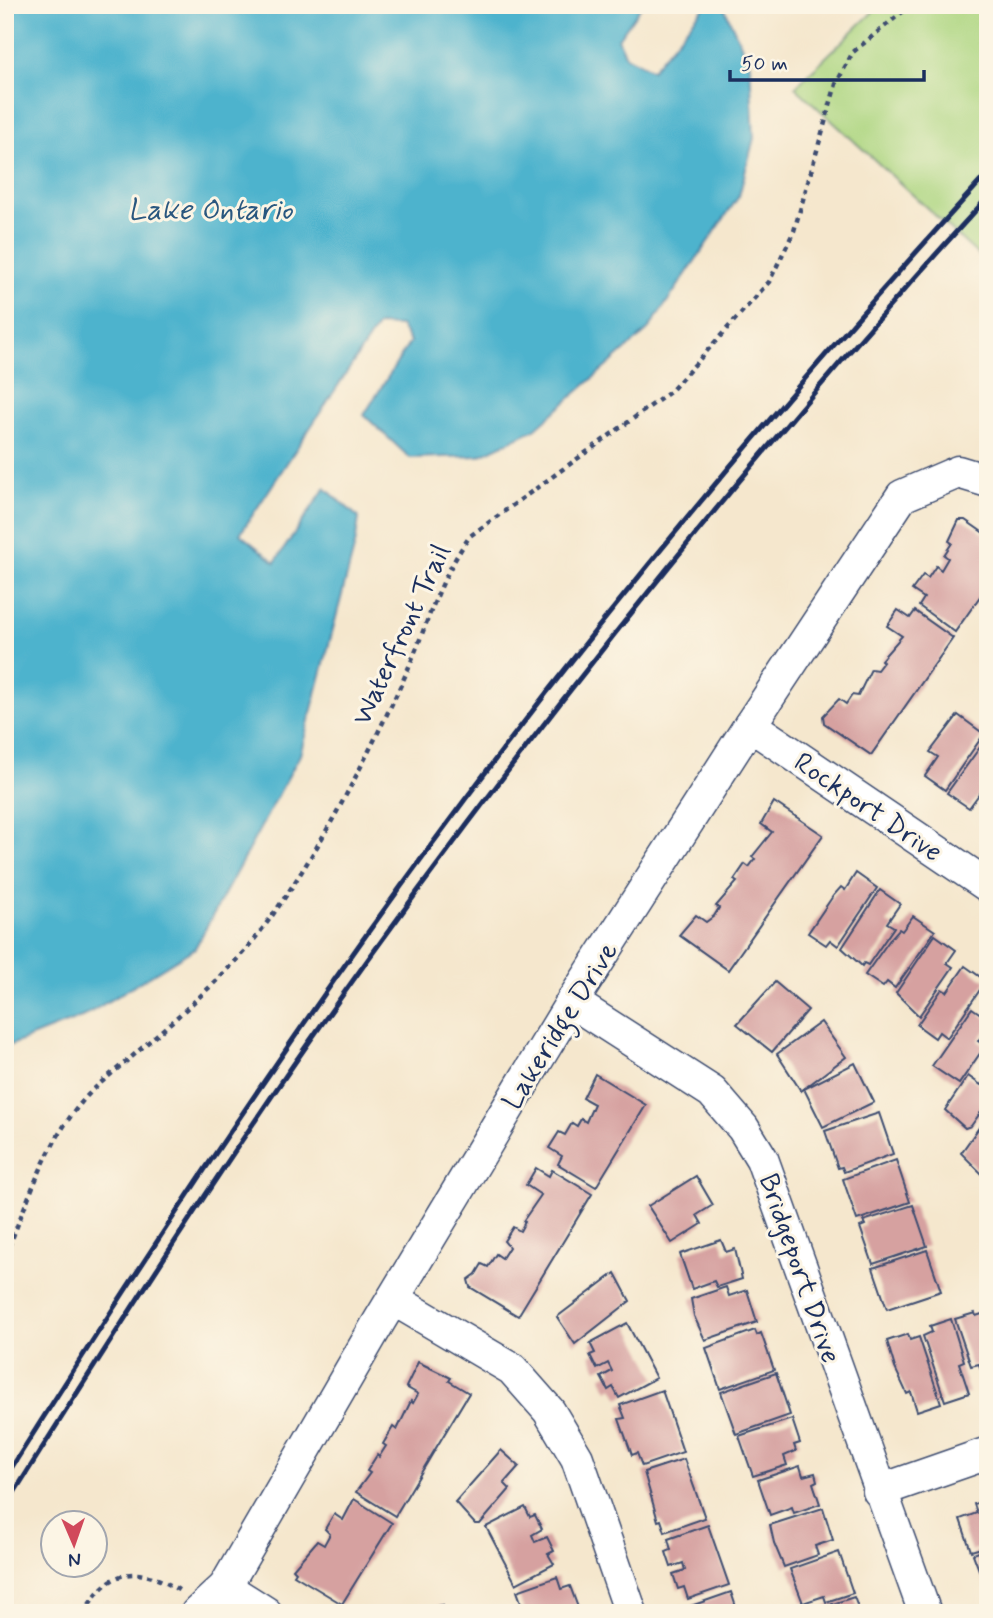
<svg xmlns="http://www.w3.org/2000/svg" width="993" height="1618" font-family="Mynerve,sans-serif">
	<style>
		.green { fill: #add681; stroke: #648270; stroke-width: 2 }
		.water { fill: #4eb3cd; stroke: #347196; stroke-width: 2 }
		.building { fill: #d6a1a0 }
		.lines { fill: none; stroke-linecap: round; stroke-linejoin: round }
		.street-casing { stroke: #3c4b6f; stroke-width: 35 }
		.path { stroke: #3c4b6f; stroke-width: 4.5; stroke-dasharray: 5 5; stroke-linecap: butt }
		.street { stroke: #fff; stroke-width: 32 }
		.rail { stroke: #1b2f5e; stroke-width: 5 }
		.labels { text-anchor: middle; stroke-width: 6; stroke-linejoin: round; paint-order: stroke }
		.street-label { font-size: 28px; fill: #1b2f5e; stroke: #fcf5e5 }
		.water-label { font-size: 30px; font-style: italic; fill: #2a577f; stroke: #fcf5e5 }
	</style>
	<rect width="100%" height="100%" fill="#fcf5e5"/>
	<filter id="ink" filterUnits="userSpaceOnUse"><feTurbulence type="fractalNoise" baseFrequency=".0143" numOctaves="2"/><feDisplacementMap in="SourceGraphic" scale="14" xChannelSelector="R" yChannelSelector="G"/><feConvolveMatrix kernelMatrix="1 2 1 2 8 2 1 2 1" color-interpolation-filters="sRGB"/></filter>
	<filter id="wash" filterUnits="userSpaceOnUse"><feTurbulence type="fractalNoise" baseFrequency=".00686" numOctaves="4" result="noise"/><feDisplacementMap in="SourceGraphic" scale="28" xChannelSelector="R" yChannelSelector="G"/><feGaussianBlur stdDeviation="1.57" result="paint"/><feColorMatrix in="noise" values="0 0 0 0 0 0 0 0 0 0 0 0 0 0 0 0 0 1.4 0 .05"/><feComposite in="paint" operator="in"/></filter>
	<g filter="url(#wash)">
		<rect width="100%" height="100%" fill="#f5e7cd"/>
		<path class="green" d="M 880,5 L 988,5 L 988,264 L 795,87 Z"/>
		<path class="water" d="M 5,5 L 642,5 L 618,39 L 626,56 L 652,70 L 706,5 L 723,5 L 750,65 L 754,138 L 739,196 L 648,330 L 535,429 L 479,456 L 410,458 L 364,415 L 410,342 L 400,326 L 378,325 L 240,534 L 275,562 L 325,488 L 359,518 L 355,545 L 300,755 L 195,948 L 84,1016 L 11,1045 L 5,1040 Z"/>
		<g id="blocks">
			<g class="building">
				<path d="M 959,520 L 965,520 L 988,536 L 988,585 L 955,632 L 919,606 L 924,598 L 912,590 L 923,575 L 928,578 L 936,566 L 941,570 L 948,558 L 944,555 L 952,543 L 949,541 Z"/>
				<path d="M 898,610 L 910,618 L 915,611 L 953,638 L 871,755 L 824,723 L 823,716 L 839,699 L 846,704 L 852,695 L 858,696 L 871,669 L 877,670 L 883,662 L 881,660 L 902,636 L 887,626 Z"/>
				<path d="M 958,715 L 984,734 L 945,790 L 925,776 L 938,757 L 930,752 Z"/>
				<path d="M 988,736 L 988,782 L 969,808 L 947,793 Z"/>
				<path d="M 774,802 L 823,835 L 728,970 L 679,935 L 696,915 L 706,922 L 714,916 L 719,908 L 716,906 L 737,882 L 734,880 L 745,864 L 749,867 L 755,859 L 752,857 L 772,832 L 761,824 Z"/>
				<path d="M 856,873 L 877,888 L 838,946 L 830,940 L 826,945 L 808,933 L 833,896 L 841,887 L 845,890 Z"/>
				<path d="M 880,890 L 900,904 L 887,923 L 894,927 L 868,965 L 864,963 L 862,966 L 842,948 Z"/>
				<path d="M 913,916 L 935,931 L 895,988 L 887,982 L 883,987 L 865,975 L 891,938 L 899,929 L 902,931 Z"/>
				<path d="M 935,935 L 956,950 L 947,963 L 953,967 L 919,1016 L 896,993 Z"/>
				<path d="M 965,966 L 986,981 L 947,1038 L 939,1032 L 935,1038 L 917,1025 L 942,989 L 947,992 Z"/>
				<path d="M 775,982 L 808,1010 L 772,1052 L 737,1024 Z"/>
				<path d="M 972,1008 L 988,1019 L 988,1027 L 978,1041 L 985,1046 L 959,1084 L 932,1066 Z"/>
				<path d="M 821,1022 L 846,1057 L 801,1091 L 777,1054 Z"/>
				<path d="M 855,1063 L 874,1102 L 823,1127 L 804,1089 Z"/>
				<path d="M 595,1074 L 646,1105 L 596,1187 L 558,1164 L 562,1156 L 549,1148 L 559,1132 L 565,1135 L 572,1123 L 577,1126 L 581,1119 L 586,1122 L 594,1104 L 583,1098 Z"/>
				<path d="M 988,1075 L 988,1102 L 971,1126 L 965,1128 L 945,1110 L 968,1076 L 981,1085 Z"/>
				<path d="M 879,1113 L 893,1154 L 844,1172 L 842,1167 L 838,1168 L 825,1131 Z"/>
				<path d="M 988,1115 L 988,1170 L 984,1176 L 961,1153 Z"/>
				<path d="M 896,1160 L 910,1202 L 857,1220 L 843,1179 Z"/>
				<path d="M 536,1168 L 549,1176 L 552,1170 L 592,1194 L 518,1316 L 470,1287 L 468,1280 L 476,1274 L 482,1264 L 488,1267 L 496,1254 L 502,1258 L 509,1247 L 504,1241 L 513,1227 L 520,1231 L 525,1222 L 523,1221 L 541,1195 L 526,1185 Z"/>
				<path d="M 696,1176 L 713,1205 L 697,1215 L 702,1224 L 672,1243 L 648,1206 Z"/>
				<path d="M 913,1205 L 927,1246 L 873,1264 L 860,1227 L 865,1225 L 863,1221 Z"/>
				<path d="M 721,1240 L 726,1252 L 735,1249 L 742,1279 L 717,1287 L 714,1281 L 692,1289 L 680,1254 Z"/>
				<path d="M 927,1250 L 941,1291 L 887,1309 L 873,1268 Z"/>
				<path d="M 615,1273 L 630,1301 L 575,1344 L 557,1317 Z"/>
				<path d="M 726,1287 L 729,1296 L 747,1290 L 757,1322 L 705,1340 L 694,1316 L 691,1299 Z"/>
				<path d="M 975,1313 L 976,1316 L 985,1313 L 988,1320 L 987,1389 L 979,1364 L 971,1366 L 955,1319 Z"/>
				<path d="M 951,1319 L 964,1361 L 959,1363 L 969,1393 L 945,1401 L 923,1336 L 932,1332 L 930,1326 Z"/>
				<path d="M 627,1323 L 656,1378 L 619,1398 L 613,1387 L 608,1390 L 601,1377 L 612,1371 L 608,1363 L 597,1369 L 590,1355 L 595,1353 L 590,1343 Z"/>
				<path d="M 755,1330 L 757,1335 L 761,1333 L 774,1370 L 720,1389 L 706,1348 Z"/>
				<path d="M 908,1334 L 910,1340 L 919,1337 L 941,1403 L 917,1411 L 911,1392 L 907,1394 L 895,1368 L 887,1341 Z"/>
				<path d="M 418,1362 L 451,1378 L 449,1381 L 469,1393 L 395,1516 L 356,1492 L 370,1473 L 367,1471 L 377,1455 L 379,1457 L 386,1446 L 383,1444 L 393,1427 L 397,1430 L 411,1401 L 413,1403 L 418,1394 L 406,1387 Z"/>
				<path d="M 776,1373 L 790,1415 L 736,1434 L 721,1392 Z"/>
				<path d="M 662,1390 L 683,1452 L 642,1466 L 637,1453 L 632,1455 L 619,1419 L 625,1418 L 620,1405 Z"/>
				<path d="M 792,1419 L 800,1443 L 794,1445 L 796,1451 L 784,1456 L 787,1465 L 753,1476 L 739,1436 Z"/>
				<path d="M 501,1450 L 519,1466 L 504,1483 L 510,1489 L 480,1524 L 475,1524 L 455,1502 Z"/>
				<path d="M 684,1459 L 705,1518 L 665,1532 L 661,1520 L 658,1521 L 644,1472 Z"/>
				<path d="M 800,1466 L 803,1476 L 815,1473 L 817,1481 L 813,1483 L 820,1504 L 794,1513 L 792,1507 L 770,1515 L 758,1480 Z"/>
				<path d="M 354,1499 L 392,1523 L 342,1604 L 294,1575 L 296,1572 L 293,1569 L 317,1541 L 324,1545 L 330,1534 L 325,1529 L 334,1514 L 343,1520 Z"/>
				<path d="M 988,1499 L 988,1546 L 971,1551 L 960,1519 L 977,1513 L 974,1504 Z"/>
				<path d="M 525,1507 L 530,1517 L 535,1515 L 542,1529 L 532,1535 L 535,1542 L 547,1537 L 554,1551 L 548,1554 L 554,1564 L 516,1584 L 486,1527 Z"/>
				<path d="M 823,1508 L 833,1540 L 815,1546 L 818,1555 L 784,1567 L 774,1543 L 770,1525 Z"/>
				<path d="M 708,1525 L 729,1585 L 688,1599 L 684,1587 L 678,1589 L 673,1574 L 685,1570 L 683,1563 L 671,1567 L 666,1552 L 671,1550 L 668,1539 Z"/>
				<path d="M 988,1549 L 988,1591 L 987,1591 L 973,1554 Z"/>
				<path d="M 839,1552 L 853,1593 L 826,1602 L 824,1596 L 803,1603 L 790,1569 Z"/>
				<path d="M 557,1577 L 561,1589 L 570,1586 L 580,1613 L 525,1613 L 517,1591 Z"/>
				<path d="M 731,1592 L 738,1613 L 693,1613 L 691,1606 Z"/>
				<path d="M 854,1597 L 860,1613 L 808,1613 L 808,1612 Z"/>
				<path d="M 443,1605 L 445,1613 L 409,1613 L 419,1609 Z"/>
			</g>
		</g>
	</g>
	<g filter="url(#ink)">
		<use href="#blocks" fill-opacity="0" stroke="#3c4b6f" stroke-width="2"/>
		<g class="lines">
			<defs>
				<g id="street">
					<path d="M 750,725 L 988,886"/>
					<path d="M 572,1002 L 712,1092 L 743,1128 L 762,1159 L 925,1613"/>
					<path d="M 393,1299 L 512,1369 L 549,1411 L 577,1458 L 631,1613"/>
					<path d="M 879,1491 L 988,1453"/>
					<path d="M 225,1587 L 266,1613"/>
					<path d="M 197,1613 L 225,1587 L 380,1320 L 572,1002 L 750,725 L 902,496 L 958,472 L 988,481"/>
				</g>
			</defs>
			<use href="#street" class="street-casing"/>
			<g class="path">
				<path d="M 5,1256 C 28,1201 46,1141 87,1096 C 101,1081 119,1068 135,1054 C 179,1015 227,976 263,928 C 317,856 360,771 399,689 C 425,635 434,587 470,536 L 670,392 L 769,282 L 794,231 L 836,84 L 853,52 L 911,5"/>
				<path d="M 84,1613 C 108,1569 137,1563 180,1591"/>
			</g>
			<use href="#street" class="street"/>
			<g class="rail">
				<path d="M 5,1478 C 141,1262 281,1049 432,844 C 604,610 792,387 988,173"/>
				<path d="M 5,1507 C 103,1351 202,1196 307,1045 C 516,748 742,465 988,197"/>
			</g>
		</g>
	</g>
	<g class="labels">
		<g class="street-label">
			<text transform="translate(400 634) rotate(-65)" y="10">Waterfront Trail</text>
			<text transform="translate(869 806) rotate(34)" y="10">Rockport Drive</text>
			<text transform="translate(559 1025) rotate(-58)" y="10">Lakeridge Drive</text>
			<text transform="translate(801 1268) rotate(71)" y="10">Bridgeport Drive</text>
		</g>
		<g class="water-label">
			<text x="210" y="219">Lake Ontario</text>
		</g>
	</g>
	<rect width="993" height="1618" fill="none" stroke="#fcf5e5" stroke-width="28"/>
	<g transform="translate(74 1544) rotate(178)"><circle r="33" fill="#fcf5e5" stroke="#a2a6af" stroke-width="2"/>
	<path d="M0-5L12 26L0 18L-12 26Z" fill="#d1495b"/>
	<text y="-10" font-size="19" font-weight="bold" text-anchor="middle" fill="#1b2f5e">N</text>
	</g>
	<path d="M730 70v10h194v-10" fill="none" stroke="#1b2f5e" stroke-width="3.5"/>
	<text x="741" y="70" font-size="21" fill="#1b2f5e" stroke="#fcf5e5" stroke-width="5" paint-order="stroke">50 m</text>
</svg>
